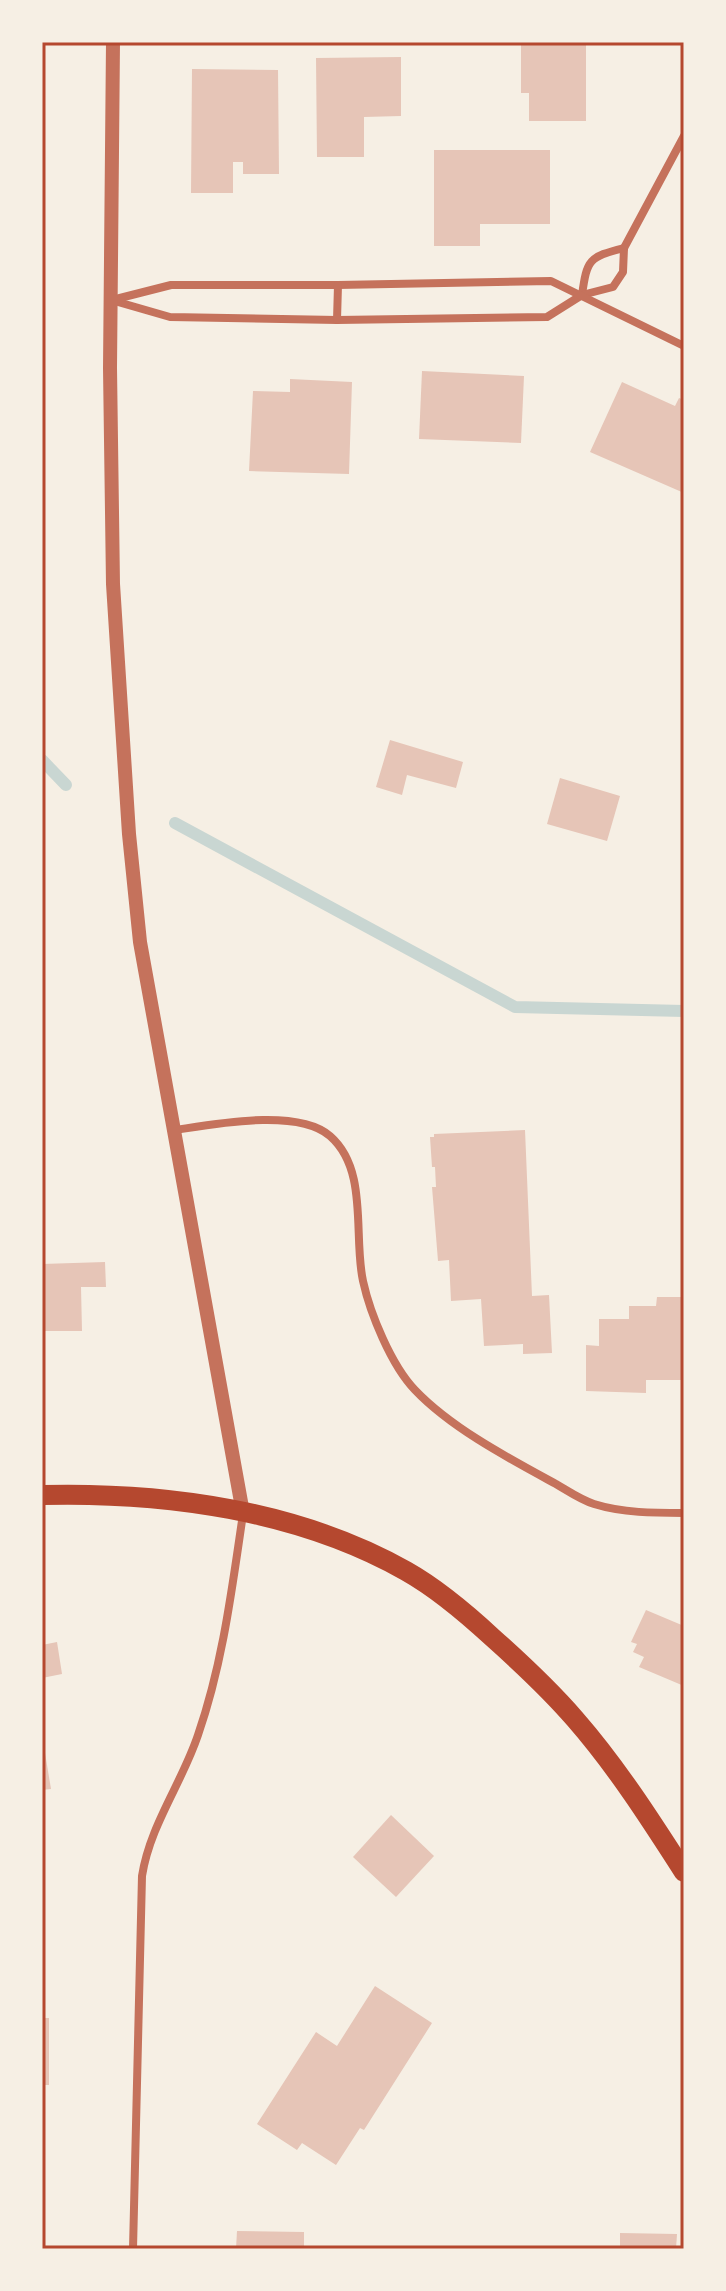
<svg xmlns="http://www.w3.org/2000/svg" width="726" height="2291" font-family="Jost,sans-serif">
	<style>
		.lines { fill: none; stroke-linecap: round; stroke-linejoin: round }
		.stream { stroke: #c9d6d2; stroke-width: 12 }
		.building { fill: #e6c5b7 }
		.minor { stroke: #c5725c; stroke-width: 8 }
		.tertiary { stroke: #c5725c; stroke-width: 14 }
		.primary { stroke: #b5482f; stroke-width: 20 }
		.neatline { fill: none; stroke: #b5482f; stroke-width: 3 }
	</style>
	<rect width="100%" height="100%" fill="#f6efe4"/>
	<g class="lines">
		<g class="stream">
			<path d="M 42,760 L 66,785"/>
			<path d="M 175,823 L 515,1007 L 684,1011"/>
		</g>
	</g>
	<g class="building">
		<path d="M 521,42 L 586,42 L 586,121 L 529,121 L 529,93 L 521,93 Z"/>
		<path d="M 401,57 L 401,116 L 364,117 L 364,157 L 317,157 L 316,58 Z"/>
		<path d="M 192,69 L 278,70 L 279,174 L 243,174 L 243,162 L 233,162 L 233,193 L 191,193 Z"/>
		<path d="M 434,150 L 550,150 L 550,224 L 480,224 L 480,246 L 434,246 Z"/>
		<path d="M 422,371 L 524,376 L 521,443 L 419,439 Z"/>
		<path d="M 290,379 L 352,382 L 349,474 L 249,471 L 253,391 L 290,392 Z"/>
		<path d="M 622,382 L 675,406 L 679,398 L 684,400 L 684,493 L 590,452 Z"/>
		<path d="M 390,740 L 463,762 L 456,788 L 407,775 L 402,795 L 376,787 Z"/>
		<path d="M 560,778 L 620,796 L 607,841 L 547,824 Z"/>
		<path d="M 525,1130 L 532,1296 L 549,1295 L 552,1353 L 523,1354 L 523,1344 L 484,1346 L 481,1299 L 451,1301 L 449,1260 L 438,1261 L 432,1187 L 436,1187 L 435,1167 L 432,1167 L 430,1137 L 434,1137 L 434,1134 Z"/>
		<path d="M 105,1262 L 106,1287 L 81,1287 L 82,1331 L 42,1331 L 42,1264 Z"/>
		<path d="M 657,1297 L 684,1297 L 684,1380 L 646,1380 L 646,1393 L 586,1391 L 586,1345 L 599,1346 L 599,1319 L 629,1319 L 629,1306 L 656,1306 Z"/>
		<path d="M 646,1610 L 684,1626 L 684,1686 L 639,1667 L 644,1657 L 633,1652 L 637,1644 L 631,1642 Z"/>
		<path d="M 57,1642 L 62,1674 L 42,1678 L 42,1645 Z"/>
		<path d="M 44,1747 L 51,1789 L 42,1790 L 42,1748 Z"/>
		<path d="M 391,1815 L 434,1856 L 396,1897 L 353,1857 Z"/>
		<path d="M 375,1986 L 432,2023 L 364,2130 L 360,2128 L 336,2165 L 302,2143 L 297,2150 L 257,2124 L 316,2032 L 337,2046 Z"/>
		<rect x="42" y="2018" width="7" height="67"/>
		<path d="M 237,2231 L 304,2232 L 304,2249 L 236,2249 Z"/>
		<path d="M 620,2233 L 677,2234 L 676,2249 L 620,2249 Z"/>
	</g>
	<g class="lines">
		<g class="minor">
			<path d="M 582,295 C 587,259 589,257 624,248"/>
			<path d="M 111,300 L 170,317 L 337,320 L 547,317 L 582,295 L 613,287 L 623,272 L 624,248 L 684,136"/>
			<path d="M 112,300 L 171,285 L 338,285 L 551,281 L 684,346"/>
			<path d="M 337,320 L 338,285"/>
			<path d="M 175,1130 C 215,1124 298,1108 330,1136 C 369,1170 353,1236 363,1281 C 370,1313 391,1365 415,1390 C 451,1428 510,1459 556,1484 C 568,1491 581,1500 594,1504 C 623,1513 654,1513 684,1513"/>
			<path d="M 133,2249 L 142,1876 C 150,1825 182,1783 198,1735 C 223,1663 232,1588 243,1514"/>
		</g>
		<path class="tertiary" d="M 113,42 L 110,368 L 113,584 L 129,834 L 140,942 L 243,1513"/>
		<path class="primary" d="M 42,1495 C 165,1492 298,1510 406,1571 C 438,1589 466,1613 493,1638 C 521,1663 550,1690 575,1719 C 616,1766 650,1819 684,1872"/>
	</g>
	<rect width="726" height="2291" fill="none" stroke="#f6efe4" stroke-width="88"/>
	<rect x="44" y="44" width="638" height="2203" class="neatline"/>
</svg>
